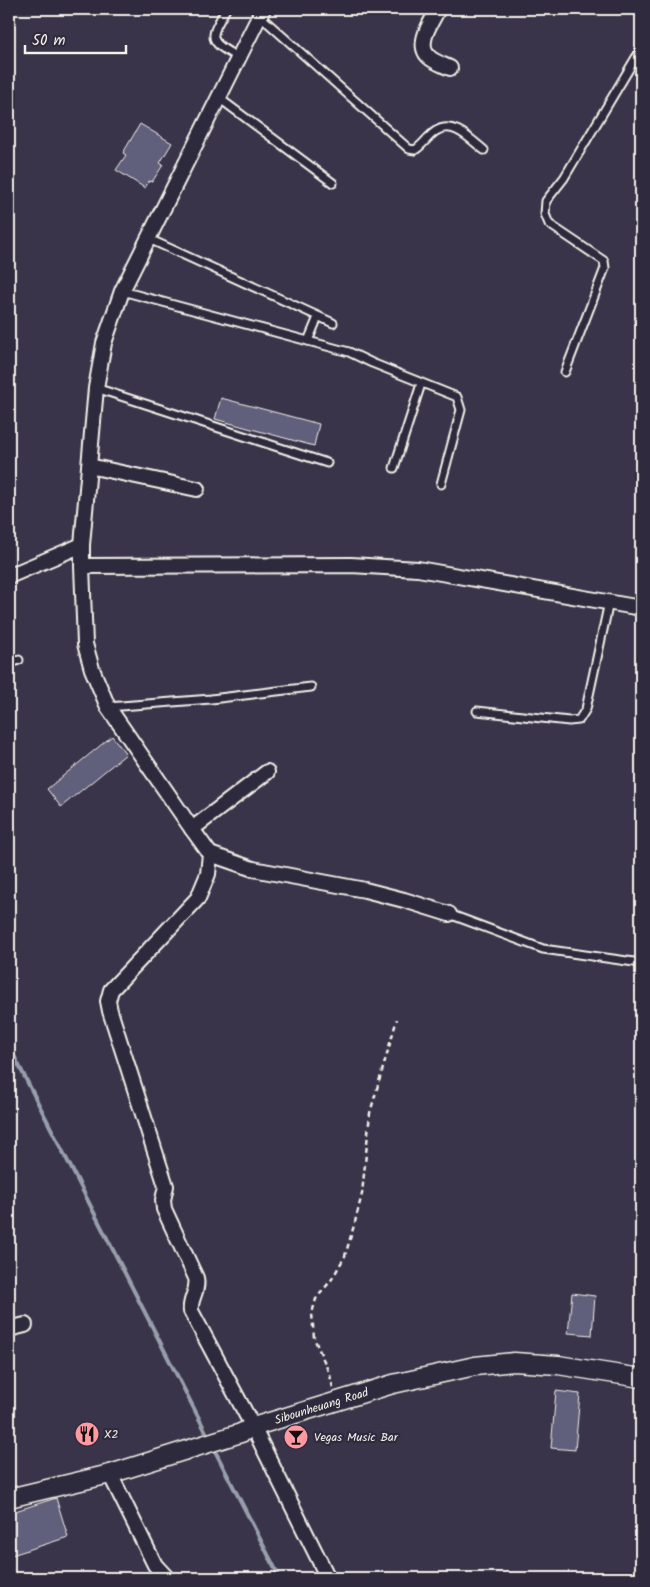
<svg xmlns="http://www.w3.org/2000/svg" width="650" height="1587" font-family="Kalam,sans-serif">
	<style>
		.lines { fill: none; stroke-linecap: round; stroke-linejoin: round }
		.stream { stroke: #989fab; stroke-width: 4 }
		.building { fill: #615e7c; stroke: #f4f1e8 }
		.service-casing { stroke: #f4f1e8; stroke-width: 11 }
		.minor-casing { stroke: #f4f1e8; stroke-width: 18 }
		.tertiary-casing { stroke: #f4f1e8; stroke-width: 21 }
		.path { stroke: #f4f1e8; stroke-width: 2.5; stroke-dasharray: 5 4; stroke-linecap: butt }
		.service { stroke: #2f2a3d; stroke-width: 7 }
		.minor { stroke: #2f2a3d; stroke-width: 14 }
		.tertiary { stroke: #2f2a3d; stroke-width: 18 }
		.labels { text-anchor: middle; stroke-width: 4.5; stroke-linejoin: round; paint-order: stroke }
		.street-label { font-size: 12px; fill: #f4f1e8; stroke: #2f2a3d }
		.poi-label { font-size: 12px; fill: #f4f1e8; stroke: #2f2a3d; text-anchor: start }
	</style>
	<rect width="100%" height="100%" fill="#39344a"/>
	<filter id="ink" filterUnits="userSpaceOnUse"><feTurbulence type="fractalNoise" baseFrequency=".02" numOctaves="2"/><feDisplacementMap in="SourceGraphic" scale="10" xChannelSelector="R" yChannelSelector="G"/><feConvolveMatrix kernelMatrix="1 2 1 2 8 2 1 2 1" color-interpolation-filters="sRGB"/></filter>
	<g filter="url(#ink)">
		<g class="lines">
			<g class="stream">
				<path d="M 9,1046 L 209,1438"/>
				<path d="M 213,1447 L 280,1578"/>
			</g>
		</g>
		<g class="building">
			<path d="M 140,124 L 172,143 L 160,163 L 163,165 L 152,182 L 149,181 L 145,188 L 116,170 L 126,155 L 123,153 Z"/>
			<path d="M 221,398 L 319,424 L 314,446 L 215,419 Z"/>
			<path d="M 112,736 L 126,754 L 61,807 L 47,789 Z"/>
			<path d="M 572,1293 L 595,1296 L 592,1335 L 568,1333 Z"/>
			<path d="M 556,1391 L 580,1394 L 575,1450 L 551,1448 Z"/>
			<path d="M 56,1498 L 68,1537 L 9,1556 L 9,1513 Z"/>
		</g>
		<g class="lines">
			<defs>
				<g id="service">
					<path d="M 226,9 C 209,39 207,40 239,58"/>
					<path d="M 260,16 L 409,149 L 415,150 C 423,145 428,136 436,131 C 453,120 470,139 484,150"/>
					<path d="M 219,98 L 333,183"/>
					<path d="M 149,239 L 333,323"/>
					<path d="M 122,291 L 349,352 L 372,363 L 457,397 L 461,410 L 441,484"/>
					<path d="M 308,341 L 318,317"/>
					<path d="M 565,372 L 602,276 L 605,268 L 604,261 L 549,224 L 545,214 L 546,201 L 564,178 L 641,49"/>
					<path d="M 96,388 L 327,463"/>
					<path d="M 394,468 L 421,384"/>
					<path d="M 9,664 L 19,660"/>
					<path d="M 108,707 L 211,699 L 311,687"/>
					<path d="M 477,711 L 569,721 L 579,720 L 586,709 L 609,602"/>
					<path d="M 449,914 L 543,949 L 641,963"/>
				</g>
				<g id="minor">
					<path d="M 263,9 L 122,291 L 104,343 L 96,388 L 82,545 L 82,566 L 85,644 L 92,669 L 108,707 L 192,829 L 210,854 L 208,874 L 198,898 L 111,990 L 108,1001 L 110,1011 L 166,1186 L 163,1200 L 164,1209 L 196,1278 C 199,1291 189,1299 191,1311 L 253,1427 L 328,1578"/>
					<path d="M 438,9 C 432,21 415,44 429,57 C 434,62 444,65 450,68"/>
					<path d="M 89,466 L 197,489"/>
					<path d="M 82,566 L 351,565 L 418,569 L 641,608"/>
					<path d="M 9,576 L 82,545"/>
					<path d="M 192,829 L 267,772"/>
					<path d="M 210,854 L 253,869 L 365,890 L 404,900 L 449,914"/>
					<path d="M 9,1329 L 25,1325"/>
					<path d="M 110,1474 L 155,1565 L 167,1578"/>
				</g>
				<g id="tertiary">
					<path id="s1" d="M 9,1498 L 110,1474 L 241,1433 L 253,1427 L 393,1384 L 475,1366 L 514,1362 L 558,1365 L 641,1378"/>
				</g>
			</defs>
			<use href="#service" class="service-casing"/>
			<use href="#minor" class="minor-casing"/>
			<use href="#tertiary" class="tertiary-casing"/>
			<path class="path" d="M 333,1388 L 330,1375 L 314,1338 L 312,1313 L 316,1299 L 332,1279 L 345,1256 L 355,1222 L 362,1194 L 370,1113 L 397,1019"/>
			<use href="#service" class="service"/>
			<use href="#minor" class="minor"/>
			<use href="#tertiary" class="tertiary"/>
		</g>
	</g>
	<defs>
		<symbol id="restaurant-disc" viewBox="-11 -11 22 22"><circle r="9.5" fill="#ff9aa2" stroke="#2f2a3d"/><path d="M-5-6h1v4h1v-4h1v4h1v-4h1v5L-1.5 .5V6h-2V.5L-5-1ZM5-6V6H3V1.5H1.5Q1.5-4 5-6Z" fill="#111"/></symbol>
		<symbol id="bar-disc" viewBox="-11 -11 22 22"><circle r="9.5" fill="#ff9aa2" stroke="#2f2a3d"/><path d="M-6-5H6L.8 .8V4.5H3.5V6h-7V4.5H-.8V.8Z" fill="#111"/></symbol>
	</defs>
	<g fill-rule="evenodd">
		<use href="#restaurant-disc" x="73" y="1420" width="28" height="28"/>
		<use href="#bar-disc" x="282" y="1423" width="28" height="28"/>
	</g>
	<g class="labels">
		<g class="street-label">
			<text dy="4" stroke="none"><textPath href="#s1" startOffset="326">Sibounheuang Road</textPath></text>
		</g>
		<g class="poi-label">
			<text x="104" y="1438">X2</text>
			<text x="314" y="1441">Vegas Music Bar</text>
		</g>
	</g>
	<rect width="650" height="1587" fill="none" stroke="#2f2a3d" stroke-width="30"/>
	<rect x="15" y="15" width="620" height="1557" fill="none" stroke="#f4f1e8" stroke-width="2" filter="url(#ink)"/>
	<path d="M25 45v8h101v-8" fill="none" stroke="#f4f1e8" stroke-width="2.5"/>
	<text x="32" y="45" font-size="15" fill="#f4f1e8" stroke="#2f2a3d" stroke-width="4" paint-order="stroke">50 m</text>
</svg>
